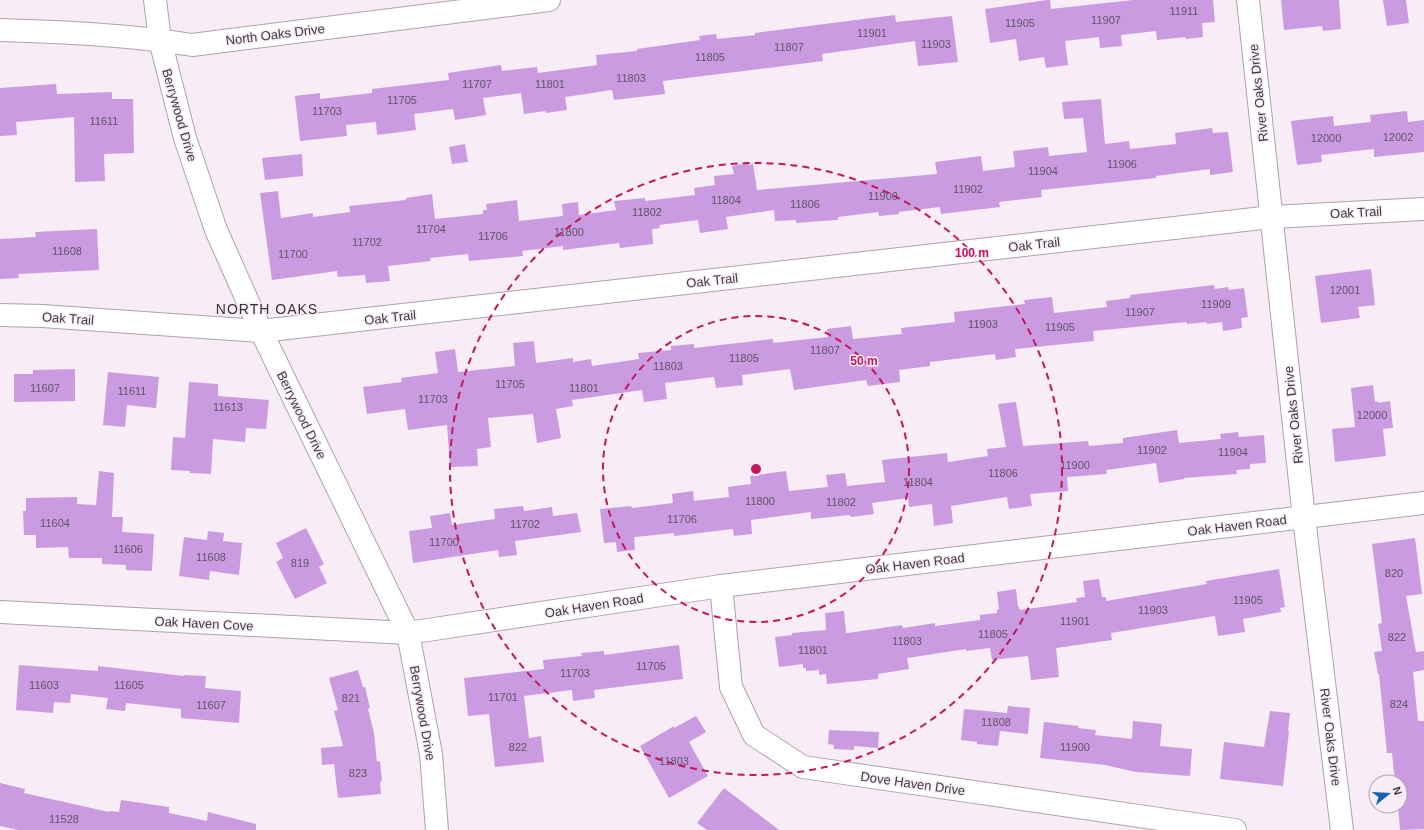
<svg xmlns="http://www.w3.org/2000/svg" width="1424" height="830" font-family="Helvetica,sans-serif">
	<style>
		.building { fill: #ca9be0 }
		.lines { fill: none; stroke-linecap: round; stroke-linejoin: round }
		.minor-casing { stroke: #ada2ac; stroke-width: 24 }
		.minor { stroke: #fff; stroke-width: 22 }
		.ring { fill: none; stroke: #c2185b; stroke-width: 2; stroke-dasharray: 7 5 }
		.labels { text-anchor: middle; stroke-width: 3; stroke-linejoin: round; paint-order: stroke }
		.number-label { font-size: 11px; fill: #625367 }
		.street-label { font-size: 13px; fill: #3f3b3f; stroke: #f8ecf7 }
		.neighbourhood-label { font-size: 14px; letter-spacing: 1px; fill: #372e36; stroke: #f8ecf7 }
		.centre { fill: #c2185b; stroke: #f8ecf7; stroke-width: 2 }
		.ring-label { font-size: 12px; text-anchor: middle; font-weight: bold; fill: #c2185b; stroke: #f8ecf7; stroke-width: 3; stroke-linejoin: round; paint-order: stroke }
	</style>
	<rect width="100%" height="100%" fill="#f8ecf7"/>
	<g class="building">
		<path d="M 1047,0 L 1050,0 L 1051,9 L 1133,0 L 1213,0 L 1215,22 L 1202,23 L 1203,37 L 1186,39 L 1185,37 L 1157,40 L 1156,31 L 1121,35 L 1122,46 L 1100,48 L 1099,37 L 1065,41 L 1068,65 L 1046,68 L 1044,57 L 1019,61 L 1016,39 L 990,43 L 985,9 Z"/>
		<path d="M 1281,0 L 1339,0 L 1341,29 L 1323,31 L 1322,26 L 1284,30 Z"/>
		<path d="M 1383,0 L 1406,0 L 1409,23 L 1387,26 Z"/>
		<path d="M 895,15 L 896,22 L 952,16 L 958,62 L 918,66 L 915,41 L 822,54 L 823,61 L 663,81 L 665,94 L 614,100 L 612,90 L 565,97 L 567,110 L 546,113 L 545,111 L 524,114 L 521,93 L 483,98 L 486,115 L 455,120 L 453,109 L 414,114 L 416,130 L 377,135 L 376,122 L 346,125 L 347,136 L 300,141 L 295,96 L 320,93 L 320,99 L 372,93 L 372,89 L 449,80 L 448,73 L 501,65 L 502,71 L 537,67 L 538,73 L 597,65 L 596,55 L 637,51 L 637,49 L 700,40 L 699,36 L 716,34 L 717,39 L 755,35 L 755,33 Z"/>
		<path d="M 56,84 L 57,94 L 112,92 L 112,99 L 133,99 L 134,153 L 104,154 L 105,181 L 75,182 L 74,117 L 16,122 L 17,135 L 0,136 L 0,88 Z"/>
		<path d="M 1101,99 L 1105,144 L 1129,141 L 1130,149 L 1176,144 L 1175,133 L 1212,128 L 1213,133 L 1228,132 L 1233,172 L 1210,175 L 1210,169 L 1156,176 L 1156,178 L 1041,190 L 1042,197 L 999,202 L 1000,207 L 941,214 L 940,207 L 899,212 L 899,214 L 879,216 L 878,212 L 838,217 L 838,220 L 835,220 L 796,223 L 796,220 L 775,221 L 774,210 L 726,217 L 728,229 L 700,233 L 698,220 L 659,225 L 660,228 L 652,229 L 653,244 L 620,248 L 619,243 L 563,250 L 563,246 L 522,251 L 523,256 L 469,261 L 468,254 L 430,258 L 431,261 L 388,266 L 390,281 L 366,283 L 365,275 L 338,277 L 337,271 L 272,280 L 260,193 L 278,191 L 281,218 L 313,213 L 313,217 L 350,212 L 349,206 L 406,200 L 406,198 L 432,194 L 435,219 L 483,214 L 483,210 L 487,210 L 486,204 L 517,200 L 519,221 L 563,216 L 562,204 L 578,202 L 579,215 L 616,210 L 614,201 L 645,198 L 645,201 L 695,195 L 694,188 L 715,185 L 714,176 L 734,174 L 732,166 L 749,163 L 749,165 L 753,164 L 757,190 L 937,174 L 935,162 L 981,156 L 983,171 L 1015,167 L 1013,151 L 1048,147 L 1049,156 L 1087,152 L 1083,118 L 1064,119 L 1062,102 Z"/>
		<path d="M 1407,111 L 1408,122 L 1424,120 L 1424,152 L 1374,157 L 1374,149 L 1321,155 L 1322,162 L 1297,165 L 1291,121 L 1333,116 L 1334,126 L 1371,122 L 1370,115 Z"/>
		<path d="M 465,144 L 468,162 L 452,164 L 449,147 Z"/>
		<path d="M 302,154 L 303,176 L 265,180 L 262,158 Z"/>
		<path d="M 97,229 L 99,270 L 18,274 L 19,278 L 0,279 L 0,239 L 36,237 L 35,232 Z"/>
		<path d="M 1371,269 L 1375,305 L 1358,307 L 1360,318 L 1321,323 L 1315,276 Z"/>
		<path d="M 1214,285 L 1215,289 L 1228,287 L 1229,290 L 1244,288 L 1248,317 L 1241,318 L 1242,328 L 1223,331 L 1222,322 L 1207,324 L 1206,322 L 1187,324 L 1187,322 L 1093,331 L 1094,341 L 1015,349 L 1016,357 L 996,360 L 995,354 L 930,362 L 930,366 L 899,370 L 900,382 L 868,386 L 866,380 L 794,390 L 790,369 L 742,375 L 743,385 L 716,388 L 714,377 L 665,383 L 667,399 L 644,402 L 642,390 L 572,400 L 573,406 L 556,409 L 561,438 L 537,443 L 533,414 L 488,418 L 491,447 L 477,449 L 478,466 L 450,467 L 447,425 L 408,430 L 405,409 L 367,414 L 363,387 L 402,382 L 401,378 L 438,373 L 435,352 L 455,349 L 458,372 L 515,366 L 513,343 L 534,341 L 536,363 L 573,358 L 573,362 L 591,359 L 592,366 L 639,359 L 638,353 L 671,350 L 671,346 L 694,344 L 694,348 L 773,339 L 773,343 L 828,337 L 827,329 L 851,326 L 853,339 L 902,334 L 901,328 L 955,322 L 954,312 L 1025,304 L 1024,300 L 1052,297 L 1054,313 L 1107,307 L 1106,301 L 1130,298 L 1130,295 Z"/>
		<path d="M 75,369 L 75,401 L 14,402 L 14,374 L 33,374 L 33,370 Z"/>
		<path d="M 108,372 L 159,377 L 156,408 L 127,405 L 125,427 L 103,425 Z"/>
		<path d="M 189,382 L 218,384 L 218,396 L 269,400 L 266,429 L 246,428 L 245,442 L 213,439 L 211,474 L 190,473 L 190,471 L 171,470 L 173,437 L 185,438 Z"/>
		<path d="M 1373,385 L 1375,402 L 1378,401 L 1378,403 L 1390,401 L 1393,428 L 1383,429 L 1386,456 L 1335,462 L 1332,429 L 1355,427 L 1351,388 Z"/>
		<path d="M 1016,402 L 1023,446 L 1088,441 L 1089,446 L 1123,443 L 1123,438 L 1177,430 L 1179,443 L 1221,439 L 1220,434 L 1238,432 L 1239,437 L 1264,435 L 1266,463 L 1250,464 L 1250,469 L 1236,470 L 1237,474 L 1184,478 L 1184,479 L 1159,483 L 1156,463 L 1106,470 L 1107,474 L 1067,477 L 1068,491 L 1030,494 L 1032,506 L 1009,509 L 1007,497 L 951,506 L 953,523 L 934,526 L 932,504 L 909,507 L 908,498 L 872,503 L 874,514 L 851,517 L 850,515 L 811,519 L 811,512 L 751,520 L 752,534 L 734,536 L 733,529 L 674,536 L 674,533 L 635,537 L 634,538 L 635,550 L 617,552 L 616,542 L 604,543 L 600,509 L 631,506 L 632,508 L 673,503 L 672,494 L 693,491 L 694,501 L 729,497 L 728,487 L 751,484 L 750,476 L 786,471 L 789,491 L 828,487 L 826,475 L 845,473 L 847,486 L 885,482 L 882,460 L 947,453 L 948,462 L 988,456 L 987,449 L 1006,447 L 998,404 Z"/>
		<path d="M 99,471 L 114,473 L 112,517 L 123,517 L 122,532 L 154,534 L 152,571 L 126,570 L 126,565 L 102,564 L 102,558 L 69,558 L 68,547 L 36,548 L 36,535 L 24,535 L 23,511 L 26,511 L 26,498 L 77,497 L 77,504 L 96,505 Z"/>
		<path d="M 523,506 L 524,511 L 552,507 L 553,516 L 577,513 L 581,532 L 515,541 L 517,555 L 499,557 L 498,550 L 413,563 L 409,531 L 432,528 L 430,516 L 450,513 L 452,525 L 495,519 L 494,509 Z"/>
		<path d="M 306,528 L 324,564 L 319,567 L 327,583 L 295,599 L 276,562 L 283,558 L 276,543 Z"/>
		<path d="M 208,531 L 224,533 L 223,541 L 242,543 L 239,575 L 210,571 L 209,580 L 179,576 L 184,537 L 207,540 Z"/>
		<path d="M 1415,538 L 1422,594 L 1406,596 L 1416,652 L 1424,651 L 1424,670 L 1413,672 L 1418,721 L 1424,721 L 1424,829 L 1400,830 L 1398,806 L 1400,806 L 1400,782 L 1395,782 L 1392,753 L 1387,753 L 1379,674 L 1378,674 L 1374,652 L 1382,651 L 1378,624 L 1382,623 L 1372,544 Z"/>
		<path d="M 1279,569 L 1285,607 L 1280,608 L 1281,612 L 1243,619 L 1245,632 L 1218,636 L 1215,616 L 1111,633 L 1112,640 L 1056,648 L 1059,677 L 1031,680 L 1028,656 L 992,660 L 990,648 L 966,651 L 966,649 L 907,658 L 909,669 L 878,674 L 878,679 L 827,684 L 826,674 L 819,675 L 819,670 L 806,671 L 806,668 L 803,668 L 803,664 L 779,667 L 775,637 L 792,635 L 792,633 L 826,630 L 825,613 L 844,611 L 846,633 L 848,633 L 902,625 L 903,628 L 935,623 L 935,626 L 980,620 L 980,615 L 997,613 L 997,610 L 999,609 L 997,592 L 1016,589 L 1018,607 L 1019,607 L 1020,610 L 1077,602 L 1076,598 L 1085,597 L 1083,581 L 1099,579 L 1102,597 L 1106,597 L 1106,601 L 1207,584 L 1206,581 Z"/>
		<path d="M 679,645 L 683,679 L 594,690 L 595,698 L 573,701 L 572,690 L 524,696 L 529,738 L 541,736 L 544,762 L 495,767 L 489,714 L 468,716 L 464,678 L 544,669 L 543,660 L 582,656 L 581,653 L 604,651 L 604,655 Z"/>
		<path d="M 19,665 L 98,671 L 98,666 L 184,676 L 184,675 L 206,676 L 205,688 L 241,691 L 239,723 L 181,718 L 181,709 L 126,703 L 125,711 L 106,709 L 108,698 L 71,694 L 70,703 L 54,702 L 53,713 L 16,710 Z"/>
		<path d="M 358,670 L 363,687 L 365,687 L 370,708 L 368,709 L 374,733 L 377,762 L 380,761 L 382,781 L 380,782 L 381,794 L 338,798 L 334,764 L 322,765 L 321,748 L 343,746 L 334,711 L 338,710 L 329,678 Z"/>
		<path d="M 1008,706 L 1030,708 L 1028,734 L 1000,731 L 998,746 L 977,744 L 977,742 L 961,740 L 964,709 L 1007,713 Z"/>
		<path d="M 1270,711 L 1290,713 L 1288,731 L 1289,731 L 1283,786 L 1220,779 L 1224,742 L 1264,747 Z"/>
		<path d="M 696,716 L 706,732 L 689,742 L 708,776 L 669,798 L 640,746 L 674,726 L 674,728 Z"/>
		<path d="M 1133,721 L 1162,724 L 1160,746 L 1192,749 L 1190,776 L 1136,772 L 1105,765 L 1040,758 L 1044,722 L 1079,726 L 1078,728 L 1096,730 L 1095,735 L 1132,739 Z"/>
		<path d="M 829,730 L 879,732 L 878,748 L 854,746 L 854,750 L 834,749 L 834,745 L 828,744 Z"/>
		<path d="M 0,783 L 25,789 L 24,793 L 109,812 L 109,811 L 119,812 L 121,800 L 169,807 L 169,813 L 207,821 L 208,812 L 256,824 L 256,830 L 18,830 L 0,826 Z"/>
		<path d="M 724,788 L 779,830 L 707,830 L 697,823 Z"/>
	</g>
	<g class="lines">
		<defs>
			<g id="minor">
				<path d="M 155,0 L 160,40 L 185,138 L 216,230 L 261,331 L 408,633 L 431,754 L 437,830"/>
				<path d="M 1248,0 L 1304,518 L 1342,830"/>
				<path d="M 0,30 C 64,32 129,35 192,45 L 549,0"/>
				<path d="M 0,315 L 42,316 L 261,331 L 1272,217 L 1424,209"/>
				<path d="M 721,586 L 731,687 L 754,735 L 803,767 L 1235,830"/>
				<path d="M 0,612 L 408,633 L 721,586 L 1424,503"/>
			</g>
		</defs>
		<use href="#minor" class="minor-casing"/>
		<use href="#minor" class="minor"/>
	</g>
	<g class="ring">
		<circle cx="756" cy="469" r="153"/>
		<circle cx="756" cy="469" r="306"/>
	</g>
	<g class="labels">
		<g class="number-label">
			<text x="1184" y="15">11911</text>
			<text x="1106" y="24">11907</text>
			<text x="1020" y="27">11905</text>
			<text x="872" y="37">11901</text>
			<text x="936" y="48">11903</text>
			<text x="789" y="51">11807</text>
			<text x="710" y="61">11805</text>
			<text x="631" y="82">11803</text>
			<text x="477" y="88">11707</text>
			<text x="550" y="88">11801</text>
			<text x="402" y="104">11705</text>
			<text x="327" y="115">11703</text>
			<text x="104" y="125">11611</text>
			<text x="1398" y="141">12002</text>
			<text x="1326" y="142">12000</text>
			<text x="1122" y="168">11906</text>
			<text x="1043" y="175">11904</text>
			<text x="968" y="193">11902</text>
			<text x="883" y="200">11900</text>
			<text x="726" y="204">11804</text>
			<text x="805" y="208">11806</text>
			<text x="647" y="216">11802</text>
			<text x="431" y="233">11704</text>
			<text x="569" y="236">11800</text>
			<text x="493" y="240">11706</text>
			<text x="367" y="246">11702</text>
			<text x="67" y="255">11608</text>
			<text x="293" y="258">11700</text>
			<text x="1345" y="294">12001</text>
			<text x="1216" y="308">11909</text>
			<text x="1140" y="316">11907</text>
			<text x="983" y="328">11903</text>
			<text x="1060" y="331">11905</text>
			<text x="825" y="354">11807</text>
			<text x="744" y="362">11805</text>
			<text x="668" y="370">11803</text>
			<text x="510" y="388">11705</text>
			<text x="45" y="392">11607</text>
			<text x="584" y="392">11801</text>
			<text x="132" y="395">11611</text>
			<text x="433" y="403">11703</text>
			<text x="228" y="411">11613</text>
			<text x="1372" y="419">12000</text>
			<text x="1152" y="454">11902</text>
			<text x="1233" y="456">11904</text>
			<text x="1075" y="469">11900</text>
			<text x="1003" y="477">11806</text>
			<text x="918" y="486">11804</text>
			<text x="760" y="505">11800</text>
			<text x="841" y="506">11802</text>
			<text x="682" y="523">11706</text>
			<text x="55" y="527">11604</text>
			<text x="525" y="528">11702</text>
			<text x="444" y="546">11700</text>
			<text x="128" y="553">11606</text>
			<text x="211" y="561">11608</text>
			<text x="300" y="567">819</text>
			<text x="1394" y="577">820</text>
			<text x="1248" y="604">11905</text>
			<text x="1153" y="614">11903</text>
			<text x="1075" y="625">11901</text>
			<text x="993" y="638">11805</text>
			<text x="1397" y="641">822</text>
			<text x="907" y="645">11803</text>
			<text x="813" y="654">11801</text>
			<text x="651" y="670">11705</text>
			<text x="575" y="677">11703</text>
			<text x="44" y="689">11603</text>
			<text x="129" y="689">11605</text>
			<text x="503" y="701">11701</text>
			<text x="351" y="702">821</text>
			<text x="1399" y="708">824</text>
			<text x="211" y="709">11607</text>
			<text x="996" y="726">11808</text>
			<text x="518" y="751">822</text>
			<text x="1075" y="751">11900</text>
			<text x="674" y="765">11803</text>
			<text x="358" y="777">823</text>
			<text x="64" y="823">11528</text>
		</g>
		<g class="street-label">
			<text transform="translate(275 34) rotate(-7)" y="5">North Oaks Drive</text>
			<text transform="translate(1258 93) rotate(-96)" y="5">River Oaks Drive</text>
			<text transform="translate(180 115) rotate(74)" y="5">Berrywood Drive</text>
			<text transform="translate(1356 212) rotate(-3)" y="5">Oak Trail</text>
			<text transform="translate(1034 244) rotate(-6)" y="5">Oak Trail</text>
			<text transform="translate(712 280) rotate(-6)" y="5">Oak Trail</text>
			<text transform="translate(390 317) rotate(-6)" y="5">Oak Trail</text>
			<text transform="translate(68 318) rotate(4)" y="5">Oak Trail</text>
			<text transform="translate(302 415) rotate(64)" y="5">Berrywood Drive</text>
			<text transform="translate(1293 415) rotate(-96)" y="5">River Oaks Drive</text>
			<text transform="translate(1237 525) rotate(-7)" y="5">Oak Haven Road</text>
			<text transform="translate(915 563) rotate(-7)" y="5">Oak Haven Road</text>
			<text transform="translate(594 605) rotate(-9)" y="5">Oak Haven Road</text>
			<text transform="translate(204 623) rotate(3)" y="5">Oak Haven Cove</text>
			<text transform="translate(423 713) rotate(80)" y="5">Berrywood Drive</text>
			<text transform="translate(1331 737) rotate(83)" y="5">River Oaks Drive</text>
			<text transform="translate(913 783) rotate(8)" y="5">Dove Haven Drive</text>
		</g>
		<g class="neighbourhood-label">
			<text x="267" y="314">NORTH OAKS</text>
		</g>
	</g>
	<circle cx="756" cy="469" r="6" class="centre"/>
	<g class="ring-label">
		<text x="972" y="257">100 m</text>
		<text x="864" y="365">50 m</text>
	</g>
	<g transform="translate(1388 794) rotate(72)"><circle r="19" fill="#f8ecf7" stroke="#aea5ad"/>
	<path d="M0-3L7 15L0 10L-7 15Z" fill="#1662b2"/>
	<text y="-6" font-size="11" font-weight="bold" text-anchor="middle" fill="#3f3b3f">N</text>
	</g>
</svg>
